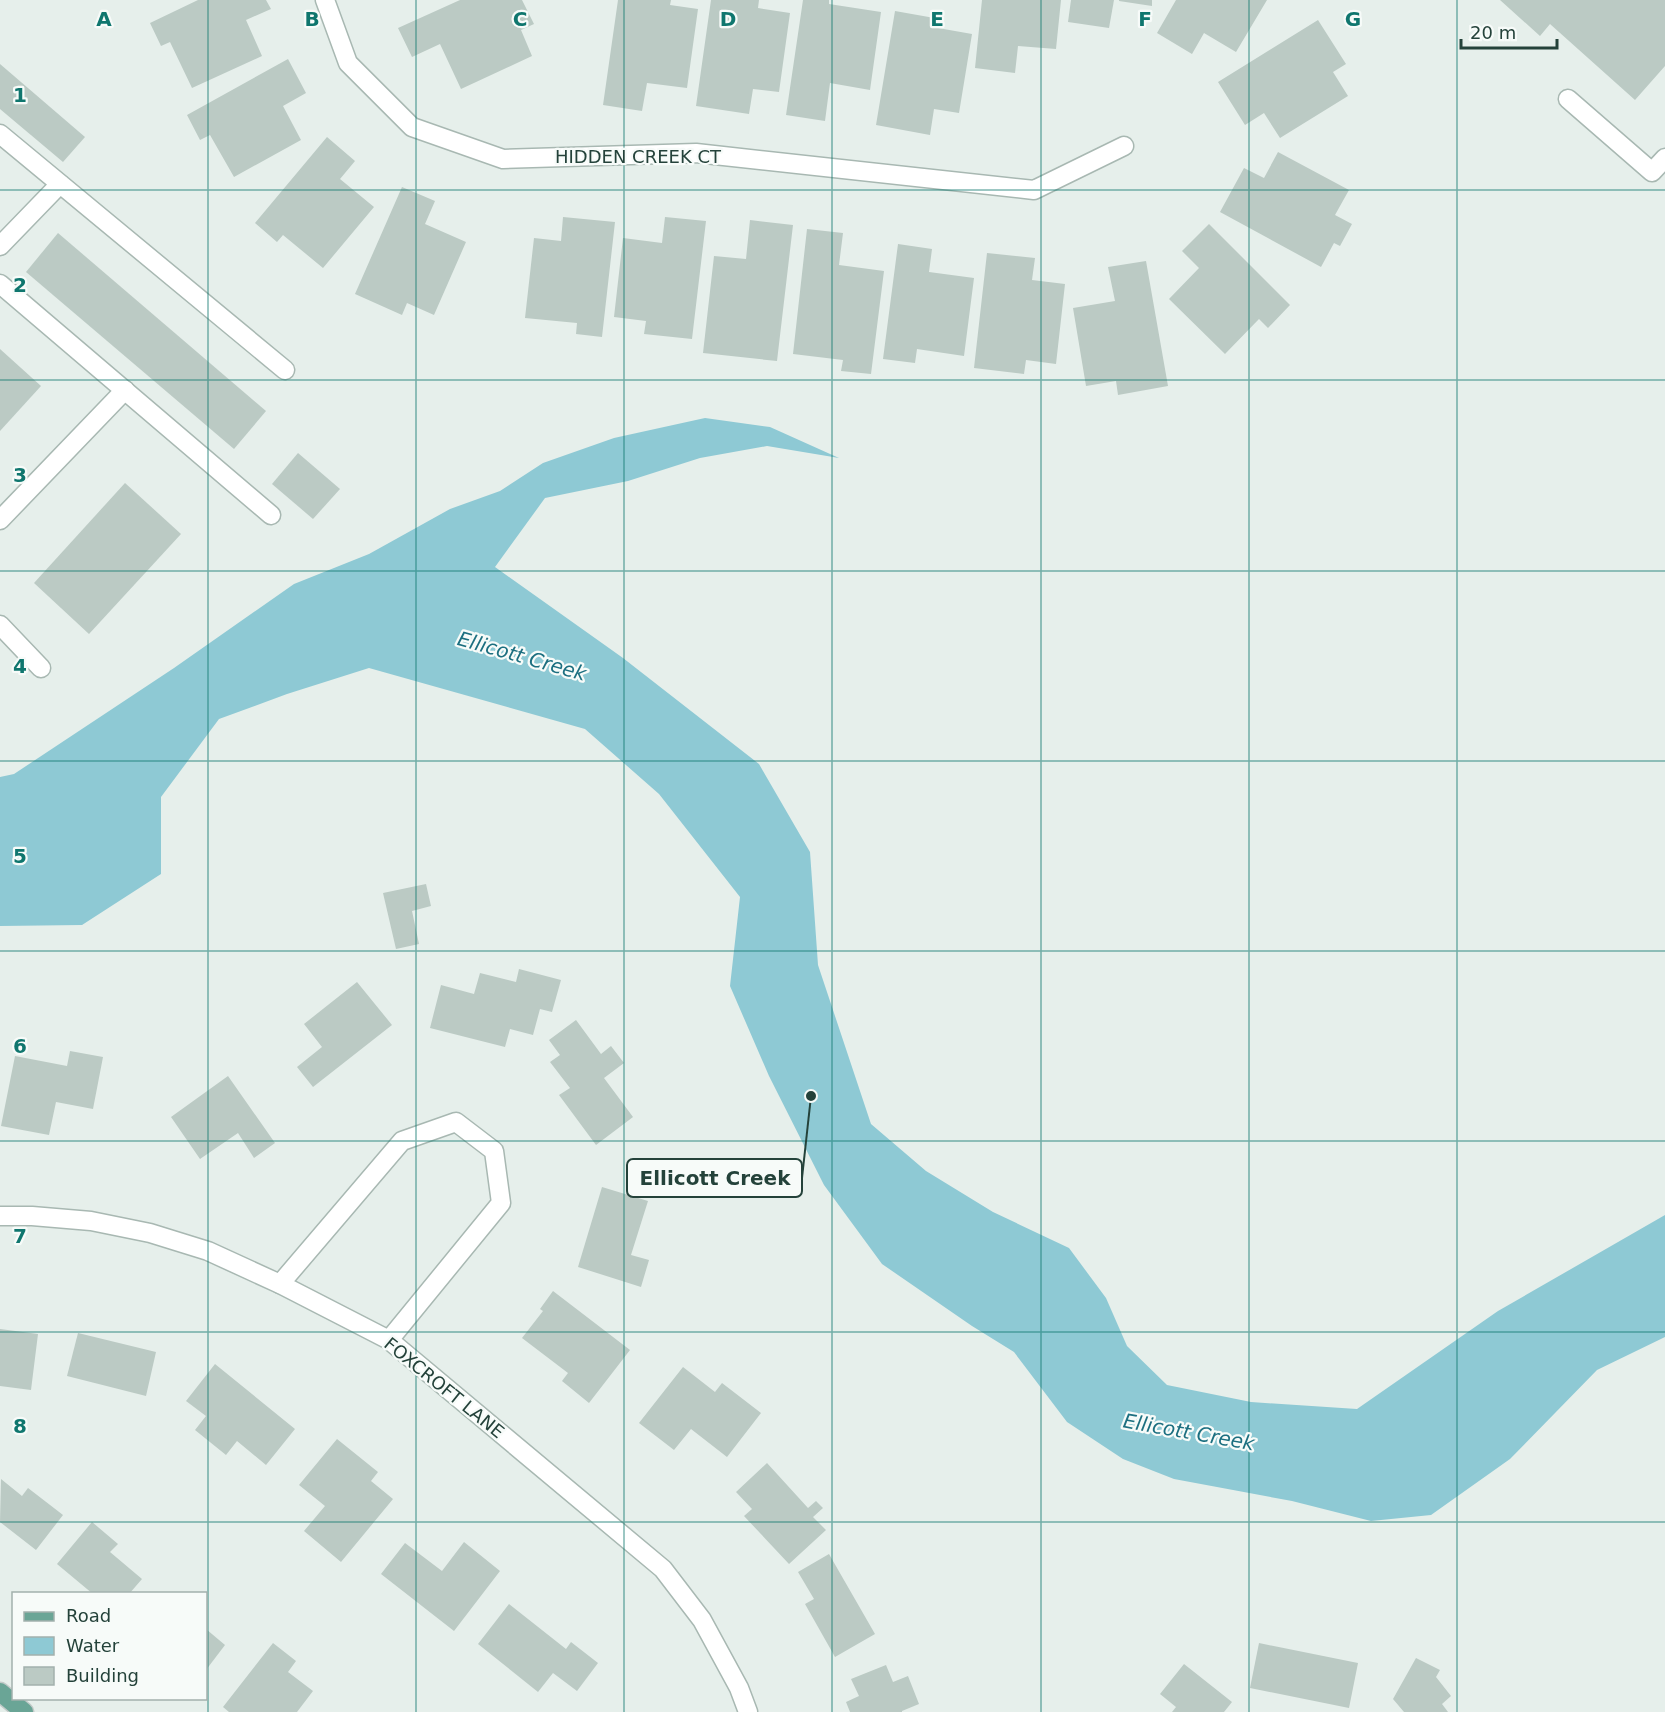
<svg xmlns="http://www.w3.org/2000/svg" width="1665" height="1712" font-family="'DejaVu Sans',sans-serif">
	<style>
		.water { fill: #8ec9d4 }
		.building { fill: #bbcac4 }
		.lines { fill: none; stroke-linecap: round; stroke-linejoin: round }
		.minor-casing { stroke: #a8b8b2; stroke-width: 21 }
		.major-casing { stroke: #c2cac8; stroke-width: 21 }
		.minor { stroke: #fff; stroke-width: 18 }
		.major { stroke: #6aa596; stroke-width: 18 }
		.grid { fill: none; stroke: #0f766e; stroke-width: 1.5; stroke-opacity: 0.55 }
		.labels { text-anchor: middle; stroke-width: 4.5; stroke-linejoin: round; paint-order: stroke }
		.street-label { font-size: 18px; fill: #24423a; stroke: #f7fbf9 }
		.water-label { font-size: 20px; font-style: italic; fill: #1c6f80; stroke: #f7fbf9 }
		.grid-label { font-size: 20px; text-anchor: middle; font-weight: bold; fill: #0f766e; stroke: #f7fbf9; stroke-width: 4.5; stroke-linejoin: round; paint-order: stroke }
		.leader { fill: none; stroke: #24423a; stroke-width: 2 }
		.callout-dot { fill: #24423a; stroke: #f7fbf9; stroke-width: 2 }
		.callout { fill: #f7fbf9; stroke: #24423a; stroke-width: 2 }
		.callout-label { font-size: 20px; text-anchor: middle; font-weight: bold; fill: #24423a }
	</style>
	<rect width="100%" height="100%" fill="#e6efeb"/>
	<path class="water" d="M 705,418 L 770,427 L 839,458 L 767,446 L 700,458 L 628,481 L 545,498 L 495,567 L 623,658 L 759,764 L 810,852 L 818,965 L 871,1124 L 926,1171 L 993,1212 L 1069,1248 L 1106,1298 L 1127,1346 L 1167,1385 L 1251,1402 L 1357,1409 L 1498,1311 L 1665,1215 L 1665,1337 L 1597,1370 L 1510,1459 L 1431,1515 L 1371,1521 L 1292,1501 L 1174,1479 L 1123,1459 L 1067,1422 L 1014,1352 L 972,1326 L 882,1264 L 824,1185 L 769,1076 L 730,986 L 740,897 L 659,794 L 585,729 L 369,668 L 287,694 L 219,719 L 161,797 L 161,874 L 82,925 L 0,926 L 0,777 L 14,774 L 174,668 L 294,584 L 369,554 L 450,509 L 500,491 L 543,463 L 614,438 Z"/>
	<g class="building">
		<path d="M 198,0 L 266,0 L 271,9 L 246,20 L 262,56 L 192,88 L 170,42 L 161,46 L 150,23 Z"/>
		<path d="M 460,0 L 522,0 L 534,24 L 521,30 L 532,56 L 461,89 L 440,44 L 412,57 L 398,28 Z"/>
		<path d="M 618,0 L 671,0 L 670,5 L 698,9 L 687,88 L 647,83 L 642,111 L 603,105 Z"/>
		<path d="M 711,0 L 759,0 L 758,8 L 790,13 L 779,92 L 753,89 L 749,114 L 696,106 Z"/>
		<path d="M 803,0 L 829,0 L 829,4 L 881,12 L 870,90 L 830,83 L 825,121 L 786,115 Z"/>
		<path d="M 982,0 L 1061,0 L 1056,49 L 1018,46 L 1015,73 L 975,68 Z"/>
		<path d="M 1071,0 L 1114,0 L 1109,28 L 1068,22 Z"/>
		<path d="M 1119,0 L 1152,0 L 1152,6 L 1119,1 Z"/>
		<path d="M 1176,0 L 1267,0 L 1236,52 L 1204,33 L 1192,54 L 1157,33 Z"/>
		<path d="M 1500,0 L 1665,0 L 1665,66 L 1635,100 L 1550,24 L 1540,36 Z"/>
		<path d="M 895,11 L 940,19 L 938,28 L 972,34 L 959,113 L 934,109 L 930,135 L 876,125 Z"/>
		<path d="M 1318,20 L 1346,64 L 1333,72 L 1348,96 L 1280,138 L 1264,113 L 1245,125 L 1218,82 Z"/>
		<path d="M 288,59 L 306,93 L 283,106 L 301,140 L 234,177 L 210,135 L 200,140 L 187,115 Z"/>
		<path d="M 0,64 L 85,137 L 63,162 L 0,109 Z"/>
		<path d="M 327,137 L 355,161 L 340,179 L 374,207 L 323,268 L 283,235 L 277,242 L 255,223 Z"/>
		<path d="M 1278,152 L 1349,190 L 1335,215 L 1352,224 L 1340,246 L 1334,243 L 1321,267 L 1220,212 L 1244,168 L 1264,178 Z"/>
		<path d="M 402,187 L 435,201 L 425,224 L 466,242 L 434,315 L 407,303 L 402,315 L 355,294 Z"/>
		<path d="M 563,217 L 615,222 L 602,337 L 576,334 L 577,323 L 525,318 L 534,238 L 561,241 Z"/>
		<path d="M 665,217 L 706,221 L 692,339 L 644,334 L 646,321 L 614,317 L 623,238 L 662,243 Z"/>
		<path d="M 750,220 L 793,225 L 777,361 L 703,353 L 714,256 L 746,259 Z"/>
		<path d="M 1209,224 L 1290,305 L 1268,328 L 1259,319 L 1225,354 L 1169,299 L 1199,268 L 1182,251 Z"/>
		<path d="M 807,229 L 843,233 L 839,265 L 884,271 L 871,374 L 841,371 L 843,360 L 793,354 Z"/>
		<path d="M 58,233 L 266,411 L 234,449 L 26,272 Z"/>
		<path d="M 898,244 L 932,249 L 929,272 L 974,278 L 964,356 L 917,349 L 915,363 L 883,359 Z"/>
		<path d="M 987,253 L 1035,258 L 1032,280 L 1065,284 L 1056,364 L 1026,360 L 1024,374 L 974,368 Z"/>
		<path d="M 1146,261 L 1168,386 L 1118,395 L 1116,381 L 1086,386 L 1073,308 L 1115,301 L 1108,267 Z"/>
		<path d="M 0,349 L 41,386 L 0,431 Z"/>
		<path d="M 298,453 L 340,489 L 313,519 L 272,484 Z"/>
		<path d="M 125,483 L 181,534 L 89,634 L 34,583 Z"/>
		<path d="M 426,884 L 431,906 L 412,911 L 419,944 L 396,949 L 383,893 Z"/>
		<path d="M 519,969 L 561,980 L 552,1012 L 540,1009 L 533,1035 L 510,1029 L 505,1047 L 430,1028 L 441,985 L 474,994 L 480,973 L 516,982 Z"/>
		<path d="M 357,982 L 392,1025 L 313,1087 L 297,1067 L 322,1047 L 304,1024 Z"/>
		<path d="M 576,1020 L 601,1054 L 611,1046 L 624,1063 L 604,1078 L 633,1117 L 596,1145 L 559,1095 L 570,1088 L 550,1062 L 560,1055 L 549,1040 Z"/>
		<path d="M 70,1051 L 103,1057 L 93,1109 L 56,1102 L 49,1135 L 1,1126 L 15,1056 L 67,1066 Z"/>
		<path d="M 228,1076 L 275,1143 L 254,1158 L 238,1133 L 200,1159 L 171,1117 Z"/>
		<path d="M 602,1187 L 648,1201 L 631,1255 L 649,1260 L 641,1287 L 578,1267 Z"/>
		<path d="M 553,1291 L 630,1350 L 589,1403 L 562,1381 L 568,1373 L 522,1338 L 543,1311 L 540,1309 Z"/>
		<path d="M 0,1329 L 38,1334 L 31,1390 L 0,1386 Z"/>
		<path d="M 78,1333 L 156,1352 L 146,1396 L 67,1376 Z"/>
		<path d="M 215,1364 L 295,1429 L 266,1465 L 237,1441 L 226,1455 L 195,1430 L 206,1416 L 186,1401 Z"/>
		<path d="M 683,1367 L 715,1392 L 722,1383 L 761,1413 L 727,1457 L 691,1429 L 674,1450 L 639,1423 Z"/>
		<path d="M 337,1439 L 378,1472 L 371,1481 L 393,1499 L 341,1562 L 304,1531 L 325,1506 L 299,1485 Z"/>
		<path d="M 767,1463 L 808,1508 L 816,1501 L 823,1508 L 813,1517 L 826,1530 L 789,1564 L 744,1516 L 752,1509 L 736,1492 Z"/>
		<path d="M 1,1479 L 22,1496 L 28,1488 L 63,1515 L 36,1550 L 0,1522 Z"/>
		<path d="M 92,1522 L 118,1544 L 110,1552 L 142,1579 L 129,1594 L 93,1594 L 57,1564 Z"/>
		<path d="M 464,1542 L 500,1571 L 454,1631 L 381,1574 L 405,1543 L 442,1571 Z"/>
		<path d="M 829,1554 L 875,1634 L 835,1657 L 805,1604 L 814,1599 L 798,1572 Z"/>
		<path d="M 509,1604 L 566,1649 L 571,1642 L 598,1663 L 577,1691 L 553,1673 L 538,1692 L 478,1644 Z"/>
		<path d="M 206,1629 L 225,1645 L 206,1670 Z"/>
		<path d="M 273,1643 L 296,1661 L 288,1672 L 313,1691 L 297,1712 L 229,1712 L 223,1707 Z"/>
		<path d="M 1259,1643 L 1358,1663 L 1349,1708 L 1250,1688 Z"/>
		<path d="M 1416,1658 L 1440,1670 L 1436,1677 L 1451,1696 L 1442,1704 L 1448,1712 L 1404,1712 L 1393,1699 Z"/>
		<path d="M 1184,1664 L 1232,1702 L 1224,1712 L 1172,1712 L 1176,1707 L 1160,1694 Z"/>
		<path d="M 886,1665 L 893,1682 L 908,1676 L 919,1704 L 902,1711 L 902,1712 L 850,1712 L 846,1702 L 859,1696 L 851,1679 Z"/>
	</g>
	<g class="lines">
		<defs>
			<g id="minor">
				<path d="M 325,0 L 348,63 L 412,127 L 503,159 L 696,153 L 1034,190 L 1124,146"/>
				<path d="M 1568,99 L 1652,172 L 1665,158"/>
				<path d="M 0,134 L 285,370"/>
				<path d="M 0,246 L 60,184"/>
				<path d="M 0,284 L 271,515"/>
				<path d="M 0,520 L 125,390"/>
				<path d="M 0,625 L 41,668"/>
				<path d="M 0,1216 L 32,1216 L 91,1221 L 150,1233 L 208,1251 L 280,1284 L 389,1340 L 663,1569 L 702,1620 L 739,1688 L 748,1712"/>
				<path d="M 280,1284 L 402,1141 L 456,1122 L 494,1151 L 501,1203 L 389,1340"/>
			</g>
			<path id="major" d="M 0,1692 L 24,1712"/>
		</defs>
		<use href="#minor" class="minor-casing"/>
		<use href="#major" class="major-casing"/>
		<use href="#minor" class="minor"/>
		<use href="#major" class="major"/>
	</g>
	<path class="grid" d="M 208,0 L 208,1712M 416,0 L 416,1712M 624,0 L 624,1712M 832,0 L 832,1712M 1041,0 L 1041,1712M 1249,0 L 1249,1712M 1457,0 L 1457,1712M 0,190 L 1665,190M 0,380 L 1665,380M 0,571 L 1665,571M 0,761 L 1665,761M 0,951 L 1665,951M 0,1141 L 1665,1141M 0,1332 L 1665,1332M 0,1522 L 1665,1522"/>
	<g class="labels">
		<g class="street-label">
			<text x="638" y="163">HIDDEN CREEK CT</text>
			<text transform="translate(444 1388) rotate(39)" y="6">FOXCROFT LANE</text>
		</g>
		<g class="water-label">
			<text transform="translate(522 656) rotate(16)" y="7">Ellicott Creek</text>
			<text transform="translate(1189 1432) rotate(10)" y="7">Ellicott Creek</text>
		</g>
	</g>
	<g class="grid-label">
		<text x="104" y="26">A</text>
		<text x="312" y="26">B</text>
		<text x="520" y="26">C</text>
		<text x="728" y="26">D</text>
		<text x="937" y="26">E</text>
		<text x="1145" y="26">F</text>
		<text x="1353" y="26">G</text>
		<text x="20" y="102">1</text>
		<text x="20" y="292">2</text>
		<text x="20" y="482">3</text>
		<text x="20" y="673">4</text>
		<text x="20" y="863">5</text>
		<text x="20" y="1053">6</text>
		<text x="20" y="1243">7</text>
		<text x="20" y="1433">8</text>
	</g>
	<path class="leader" d="M811 1096L802 1178"/>
	<circle class="callout-dot" cx="811" cy="1096" r="6"/>
	<rect class="callout" x="627" y="1159" width="175" height="38" rx="6"/>
	<g class="callout-label">
		<text x="715" y="1185">Ellicott Creek</text>
	</g>
	<rect x="12" y="1592" width="195" height="108" fill="#f7fbf9" stroke="#a3b1ad" stroke-width="1.5"/>
	<rect x="24" y="1612" width="30" height="9" fill="#6aa596" stroke="#a3b1ad" stroke-width="1.5"/>
	<text x="66" y="1622" font-size="18" fill="#24423a">Road</text>
	<rect x="24" y="1637" width="30" height="18" fill="#8ec9d4" stroke="#a3b1ad" stroke-width="1.5"/>
	<text x="66" y="1652" font-size="18" fill="#24423a">Water</text>
	<rect x="24" y="1667" width="30" height="18" fill="#bbcac4" stroke="#a3b1ad" stroke-width="1.5"/>
	<text x="66" y="1682" font-size="18" fill="#24423a">Building</text>
	<path d="M1461 39v9h96v-9" fill="none" stroke="#24423a" stroke-width="3"/>
	<text x="1470" y="39" font-size="18" fill="#24423a" stroke="#f7fbf9" stroke-width="4.5" paint-order="stroke">20 m</text>
</svg>
